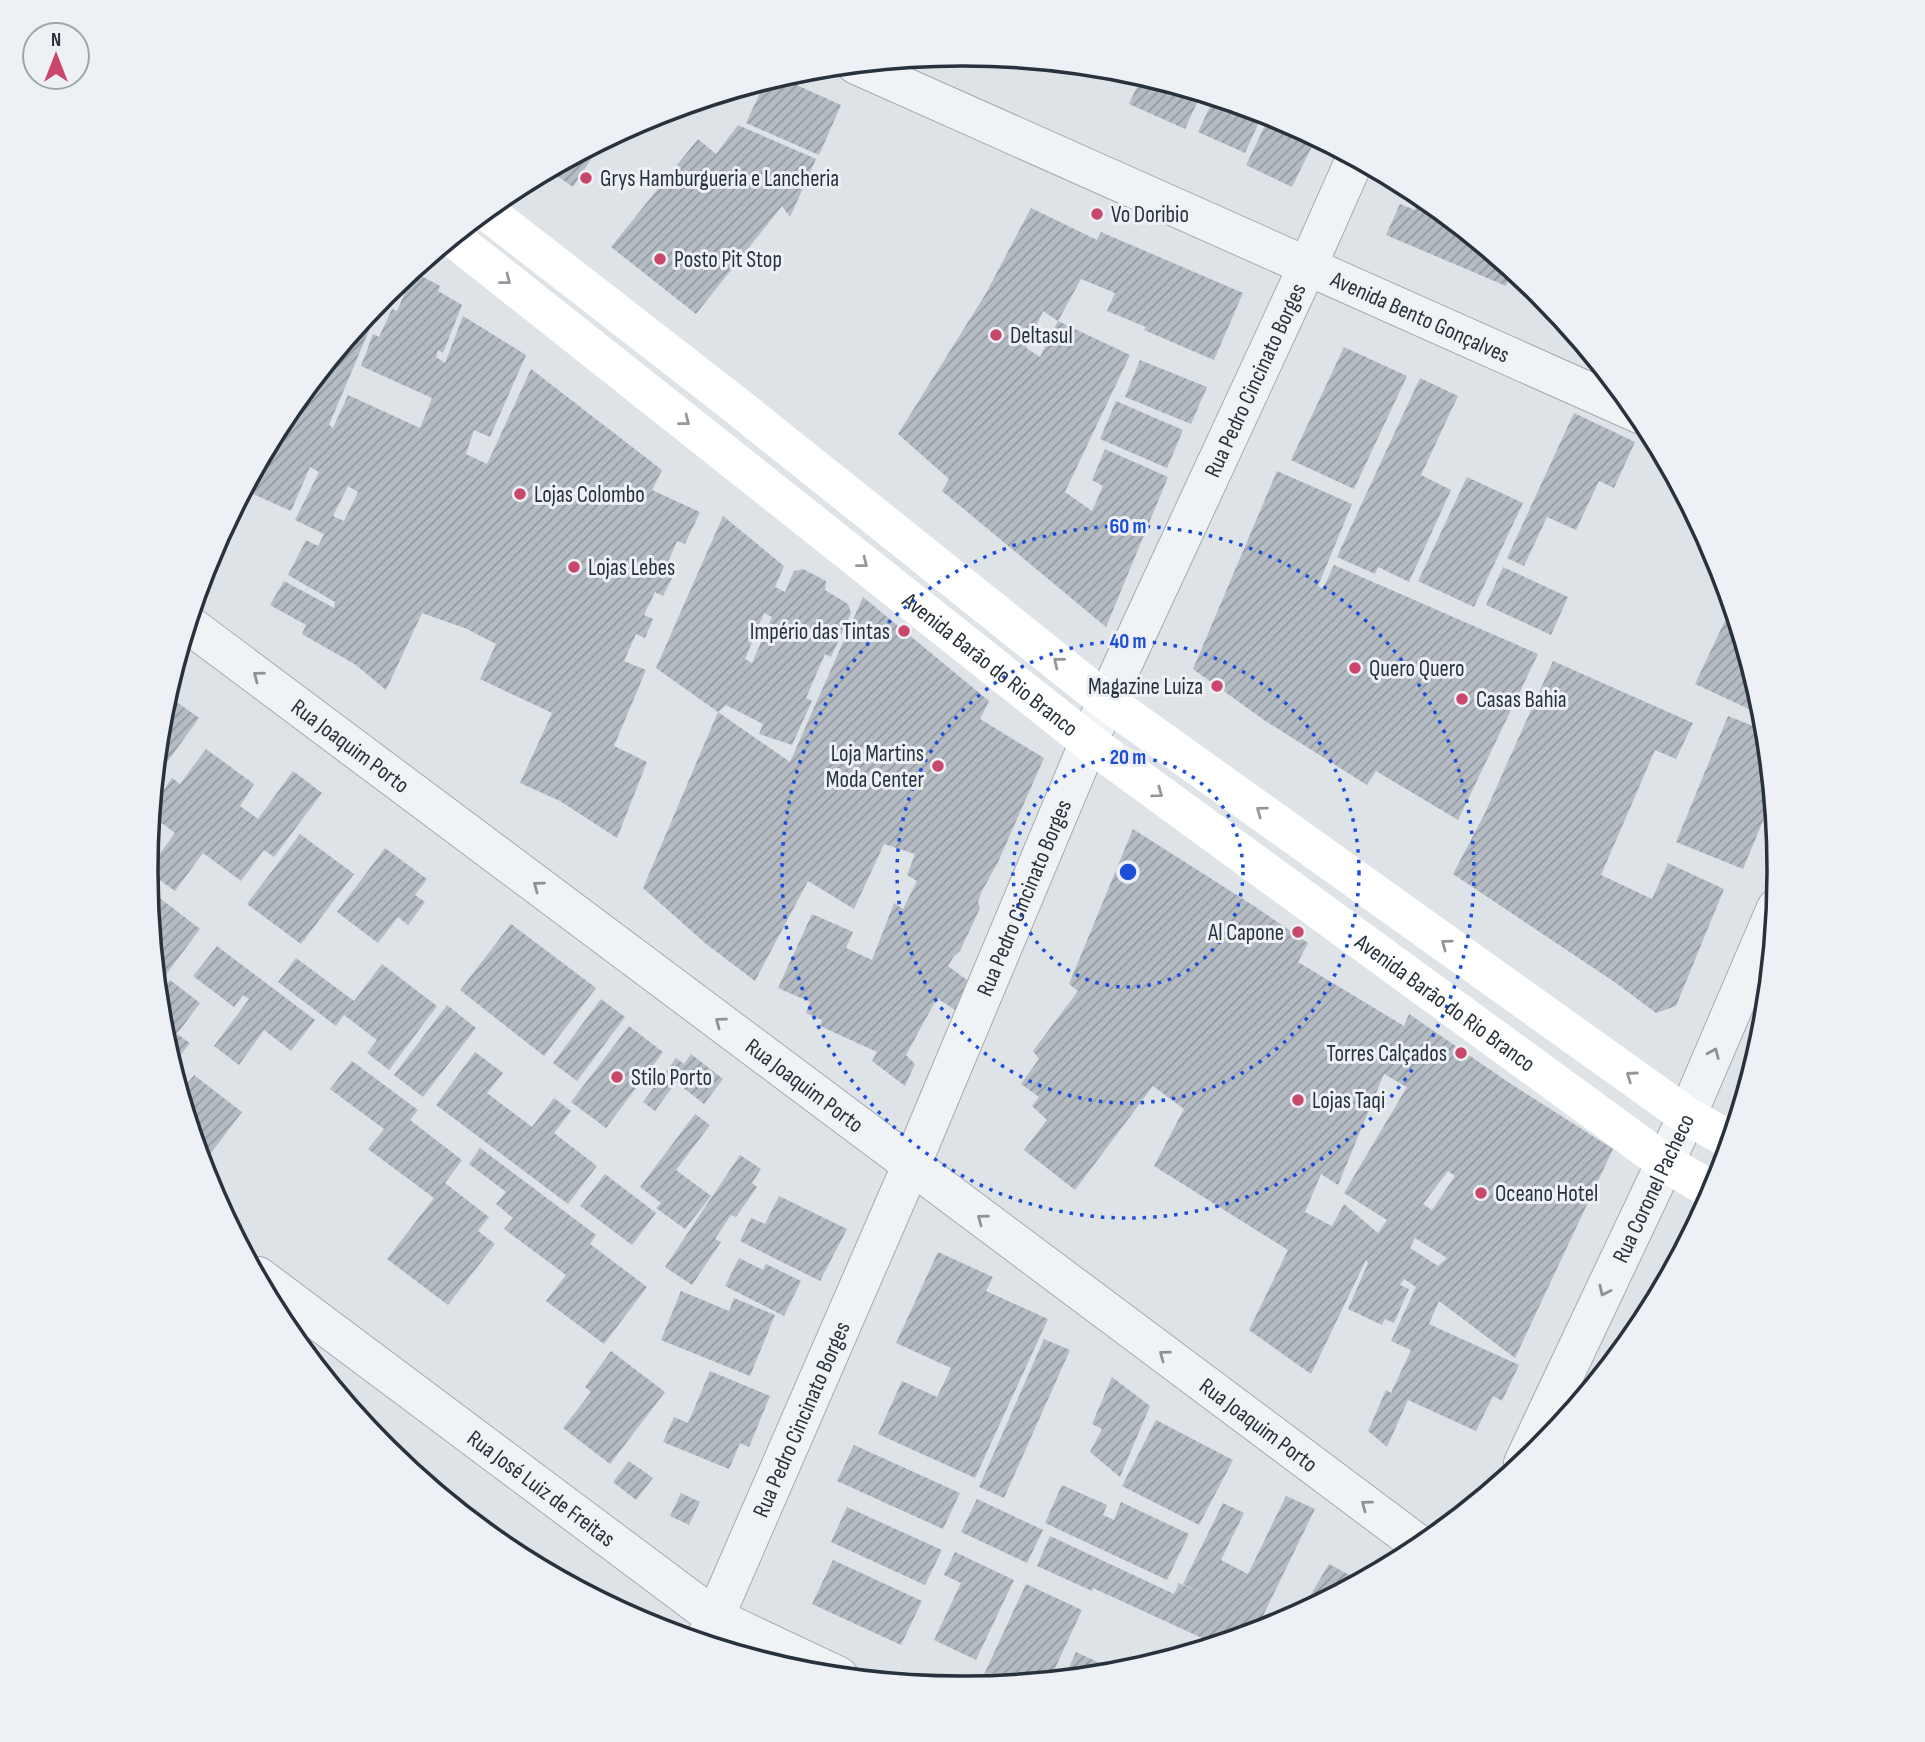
<svg xmlns="http://www.w3.org/2000/svg" width="1925" height="1742" font-family="'Sofia Sans Condensed',sans-serif">
	<style>
		.building { fill: url(#building-hatch); fill-rule: evenodd }
		.lines { fill: none; stroke-linecap: round; stroke-linejoin: round }
		.minor-casing { stroke: #a4aab1; stroke-width: 40 }
		.minor { stroke: #f0f3f5; stroke-width: 38 }
		.secondary { stroke: #fff; stroke-width: 38 }
		.oneway { stroke: #94989e }
		.oneway2 { stroke: #8c9299 }
		.ring { fill: none; stroke: #1d4ed8; stroke-width: 3.5; stroke-dasharray: 3.5 7 }
		.poi-dot { fill: #c8476b; stroke: #edf1f5; stroke-width: 2.5 }
		.labels { text-anchor: middle; stroke-width: 6; stroke-linejoin: round; paint-order: stroke }
		.poi-label { font-size: 23px; fill: #28323d; stroke: #edf1f5; text-anchor: start }
		.street-label { font-size: 23px; fill: #28323d; stroke: #edf1f5 }
		.rim { fill: none; stroke: #28323d; stroke-width: 3.5 }
		.centre { fill: #1d4ed8; stroke: #edf1f5; stroke-width: 3.5 }
		.ring-label { font-size: 21px; text-anchor: middle; font-weight: bold; fill: #1d4ed8; stroke: #edf1f5; stroke-width: 6; stroke-linejoin: round; paint-order: stroke }
	</style>
	<defs>
		<pattern id="building-hatch" width="6" height="6" patternUnits="userSpaceOnUse" patternTransform="scale(1.75)"><rect width="6" height="6" fill="#b5bcc3"/><path d="M-1 1l2-2M0 6l6-6M5 7l2-2" fill="none" stroke="#9399a0"/></pattern>
	</defs>
	<rect width="100%" height="100%" fill="#dee3e7"/>
	<g class="building">
		<path d="M 1142,76 L 1201,94 L 1185,129 L 1129,104 Z"/>
		<path d="M 779,77 L 841,105 L 819,155 L 746,123 L 765,82 Z"/>
		<path d="M 1214,98 L 1263,113 L 1245,153 L 1198,132 Z"/>
		<path d="M 1270,115 L 1316,138 L 1292,187 L 1246,165 Z"/>
		<path d="M 738,125 L 816,159 L 790,217 L 782,206 L 696,314 L 611,247 L 698,139 L 716,154 Z"/>
		<path d="M 602,142 L 573,187 L 549,170 L 581,153 Z"/>
		<path d="M 1421,196 L 1540,294 L 1543,297 L 1508,282 L 1506,286 L 1386,235 L 1400,204 L 1415,210 Z"/>
		<path d="M 1031,208 L 1097,240 L 1101,232 L 1243,293 L 1214,360 L 1144,330 L 1146,327 L 1107,311 L 1115,293 L 1081,279 L 1058,321 L 1043,311 L 1026,348 L 1040,357 L 1058,321 L 1130,355 L 1065,492 L 1092,511 L 1103,486 L 1092,480 L 1105,449 L 1168,477 L 1106,627 L 942,491 L 949,479 L 898,434 L 985,295 Z"/>
		<path d="M 414,272 L 440,286 L 438,291 L 462,305 L 443,353 L 438,350 L 436,357 L 445,363 L 463,316 L 526,355 L 490,437 L 474,430 L 466,454 L 487,464 L 531,369 L 662,470 L 652,490 L 700,512 L 685,544 L 677,541 L 665,569 L 674,574 L 663,596 L 655,592 L 644,615 L 653,619 L 645,638 L 636,634 L 624,661 L 646,670 L 614,746 L 647,762 L 617,838 L 560,801 L 520,783 L 552,713 L 480,679 L 496,644 L 467,629 L 422,613 L 386,690 L 356,665 L 302,634 L 306,625 L 270,605 L 284,581 L 334,608 L 335,602 L 288,575 L 306,540 L 318,546 L 324,534 L 295,520 L 319,472 L 310,467 L 291,511 L 244,490 L 284,417 L 384,295 L 329,425 L 333,428 L 348,395 L 420,428 L 432,398 L 361,366 L 373,334 L 379,337 L 392,309 L 397,311 ZM 348,486 L 358,492 L 344,521 L 333,516 Z"/>
		<path d="M 1344,347 L 1407,376 L 1354,489 L 1291,460 Z"/>
		<path d="M 1140,360 L 1207,387 L 1191,424 L 1125,397 Z"/>
		<path d="M 1420,378 L 1458,396 L 1421,475 L 1451,490 L 1409,582 L 1378,567 L 1375,574 L 1337,557 Z"/>
		<path d="M 1116,401 L 1183,430 L 1167,468 L 1100,439 Z"/>
		<path d="M 1574,413 L 1635,442 L 1614,488 L 1599,481 L 1576,530 L 1547,517 L 1524,566 L 1507,558 Z"/>
		<path d="M 1277,471 L 1352,504 L 1318,586 L 1323,589 L 1334,565 L 1538,654 L 1458,820 L 1376,771 L 1367,785 L 1264,720 L 1193,669 Z"/>
		<path d="M 1467,477 L 1523,503 L 1474,607 L 1418,581 Z"/>
		<path d="M 723,516 L 784,566 L 775,587 L 785,592 L 794,571 L 803,569 L 826,581 L 825,590 L 848,604 L 851,613 L 831,657 L 825,654 L 806,698 L 812,701 L 792,745 L 759,734 L 763,724 L 726,705 L 718,712 L 656,668 ZM 764,613 L 772,617 L 752,663 L 745,659 Z"/>
		<path d="M 1503,567 L 1568,597 L 1551,635 L 1486,605 Z"/>
		<path d="M 863,597 L 989,701 L 980,719 L 1044,758 L 998,862 L 982,891 L 978,902 L 980,908 L 960,951 L 954,956 L 948,966 L 971,983 L 958,1012 L 937,998 L 906,1055 L 915,1064 L 905,1086 L 872,1061 L 877,1052 L 820,1026 L 822,1020 L 806,1013 L 810,1002 L 778,988 L 812,914 L 853,932 L 846,948 L 872,960 L 894,903 L 903,909 L 917,881 L 907,875 L 915,854 L 884,844 L 854,909 L 808,881 L 755,981 L 705,943 L 643,888 L 718,712 L 790,762 Z"/>
		<path d="M 1730,610 L 1733,612 L 1764,716 L 1695,684 Z"/>
		<path d="M 1553,661 L 1693,723 L 1676,759 L 1655,750 L 1601,875 L 1652,899 L 1668,863 L 1724,889 L 1676,1006 L 1656,1013 L 1616,983 L 1453,874 L 1484,815 Z"/>
		<path d="M 167,695 L 199,718 L 155,779 L 162,711 Z"/>
		<path d="M 1728,716 L 1766,731 L 1772,799 L 1743,869 L 1676,842 Z"/>
		<path d="M 206,749 L 254,784 L 240,806 L 258,819 L 293,771 L 322,793 L 274,857 L 264,850 L 241,881 L 203,853 L 175,891 L 147,871 L 175,833 L 151,815 L 152,806 L 172,778 L 180,784 Z"/>
		<path d="M 1133,829 L 1254,906 L 1308,943 L 1298,962 L 1404,1026 L 1409,1014 L 1508,1082 L 1613,1149 L 1515,1358 L 1439,1301 L 1429,1324 L 1519,1365 L 1502,1401 L 1493,1396 L 1476,1431 L 1408,1400 L 1387,1447 L 1368,1431 L 1386,1390 L 1391,1393 L 1411,1350 L 1391,1341 L 1416,1287 L 1404,1279 L 1400,1285 L 1409,1289 L 1394,1323 L 1385,1319 L 1382,1325 L 1348,1309 L 1368,1263 L 1366,1260 L 1311,1374 L 1249,1330 L 1288,1250 L 1154,1166 L 1184,1109 L 1153,1086 L 1075,1190 L 1024,1150 L 1047,1120 L 1032,1106 L 1039,1097 L 1021,1084 L 1039,1059 L 1033,1051 L 1078,991 L 1069,984 ZM 1384,1074 L 1407,1087 L 1344,1193 L 1387,1220 L 1378,1233 L 1344,1204 L 1332,1226 L 1305,1212 L 1321,1174 L 1338,1185 ZM 1448,1171 L 1455,1176 L 1432,1210 L 1423,1204 ZM 1415,1238 L 1447,1258 L 1438,1266 L 1410,1248 Z"/>
		<path d="M 300,834 L 354,874 L 301,944 L 247,904 Z"/>
		<path d="M 385,848 L 427,879 L 415,895 L 425,902 L 408,925 L 398,917 L 378,943 L 337,912 Z"/>
		<path d="M 148,889 L 200,929 L 165,976 L 155,970 L 153,942 L 157,936 L 152,932 Z"/>
		<path d="M 511,924 L 596,988 L 544,1056 L 460,990 Z"/>
		<path d="M 217,946 L 315,1020 L 291,1051 L 264,1030 L 239,1065 L 214,1046 L 249,999 L 243,995 L 234,1007 L 193,976 Z"/>
		<path d="M 296,958 L 354,1001 L 382,964 L 437,1006 L 389,1070 L 367,1053 L 377,1040 L 344,1015 L 336,1026 L 278,982 Z"/>
		<path d="M 170,980 L 200,1003 L 177,1034 L 190,1043 L 172,1066 L 161,1030 L 158,996 Z"/>
		<path d="M 601,999 L 625,1017 L 577,1081 L 553,1063 Z"/>
		<path d="M 447,1005 L 476,1028 L 423,1097 L 394,1075 Z"/>
		<path d="M 629,1026 L 663,1052 L 606,1128 L 571,1102 Z"/>
		<path d="M 475,1052 L 503,1073 L 487,1093 L 532,1127 L 554,1098 L 571,1111 L 554,1133 L 597,1166 L 568,1204 L 436,1105 Z"/>
		<path d="M 691,1054 L 723,1079 L 704,1104 L 676,1082 L 655,1111 L 643,1102 L 676,1058 L 684,1064 Z"/>
		<path d="M 352,1061 L 418,1110 L 410,1120 L 462,1160 L 445,1183 L 489,1217 L 478,1231 L 495,1244 L 448,1305 L 387,1259 L 434,1198 L 368,1149 L 384,1129 L 330,1089 Z"/>
		<path d="M 194,1075 L 242,1112 L 202,1165 L 180,1093 Z"/>
		<path d="M 695,1114 L 710,1125 L 676,1170 L 711,1196 L 685,1229 L 656,1208 L 661,1203 L 640,1187 Z"/>
		<path d="M 480,1148 L 596,1235 L 590,1244 L 647,1287 L 604,1344 L 546,1301 L 566,1275 L 504,1229 L 513,1218 L 496,1204 L 506,1192 L 469,1164 Z"/>
		<path d="M 740,1155 L 761,1169 L 752,1183 L 757,1187 L 736,1217 L 731,1215 L 715,1239 L 721,1242 L 692,1285 L 665,1267 Z"/>
		<path d="M 605,1174 L 656,1213 L 632,1245 L 580,1206 Z"/>
		<path d="M 779,1196 L 847,1229 L 820,1281 L 740,1241 L 751,1218 L 765,1224 Z"/>
		<path d="M 938,1252 L 993,1277 L 986,1291 L 1048,1319 L 975,1478 L 878,1434 L 902,1381 L 937,1397 L 951,1368 L 896,1343 Z"/>
		<path d="M 739,1258 L 763,1270 L 766,1264 L 801,1281 L 784,1316 L 725,1286 Z"/>
		<path d="M 681,1291 L 729,1311 L 734,1298 L 775,1315 L 750,1376 L 661,1340 Z"/>
		<path d="M 1044,1339 L 1070,1350 L 1004,1498 L 979,1487 Z"/>
		<path d="M 611,1351 L 665,1392 L 610,1464 L 563,1428 L 591,1392 L 585,1387 Z"/>
		<path d="M 710,1371 L 770,1396 L 749,1447 L 740,1443 L 729,1469 L 663,1442 L 674,1417 L 688,1423 Z"/>
		<path d="M 1112,1377 L 1150,1406 L 1120,1477 L 1090,1452 L 1102,1429 L 1092,1424 Z"/>
		<path d="M 1156,1420 L 1233,1460 L 1199,1525 L 1122,1486 Z"/>
		<path d="M 854,1445 L 960,1493 L 943,1529 L 837,1481 Z"/>
		<path d="M 629,1461 L 653,1478 L 636,1500 L 613,1482 Z"/>
		<path d="M 409,1466 L 554,1572 L 553,1574 L 508,1550 L 408,1468 Z"/>
		<path d="M 1062,1485 L 1107,1505 L 1103,1515 L 1114,1520 L 1121,1502 L 1189,1534 L 1167,1580 L 1045,1523 Z"/>
		<path d="M 681,1493 L 700,1502 L 689,1525 L 670,1516 Z"/>
		<path d="M 1286,1496 L 1315,1509 L 1255,1632 L 1215,1644 L 1093,1588 L 1092,1591 L 1037,1566 L 1050,1536 L 1174,1594 L 1179,1583 L 1204,1595 L 1183,1584 L 1223,1503 L 1244,1513 L 1221,1560 L 1248,1574 Z"/>
		<path d="M 977,1499 L 1043,1530 L 1027,1563 L 961,1532 Z"/>
		<path d="M 847,1507 L 942,1550 L 925,1585 L 831,1542 Z"/>
		<path d="M 955,1552 L 1014,1580 L 976,1660 L 934,1640 L 961,1583 L 944,1575 Z"/>
		<path d="M 833,1560 L 922,1601 L 901,1645 L 812,1604 Z"/>
		<path d="M 1329,1564 L 1359,1580 L 1363,1574 L 1367,1576 L 1316,1604 L 1308,1599 Z"/>
		<path d="M 1026,1584 L 1082,1610 L 1050,1679 L 990,1685 L 981,1681 Z"/>
		<path d="M 1076,1652 L 1119,1672 L 1064,1678 Z"/>
	</g>
	<g class="lines">
		<defs>
			<g id="minor">
				<path id="s1" d="M 856,65 L 1639,414"/>
				<path id="s2" d="M 188,624 L 1421,1546"/>
				<path id="s3" d="M 258,1276 L 714,1617 L 839,1676"/>
				<path id="s4" d="M 1523,1463 L 1687,1116 L 1776,908"/>
				<path id="s5" d="M 704,1642 L 911,1166 L 1106,701 L 1308,265 L 1355,159"/>
			</g>
		</defs>
		<use href="#minor" class="minor-casing"/>
		<use href="#minor" class="minor"/>
		<g class="secondary">
			<path d="M 486,211 L 737,406 L 1106,701 L 1687,1116 L 1730,1140"/>
			<path id="s6" d="M 453,238 L 1090,743 L 1664,1162 L 1713,1191"/>
		</g>
	</g>
	<defs><path id="oneway-chevron" d="M-2-3.5L2.5 0L-2 3.5" fill="none" stroke-width="1.6" stroke-linecap="round" stroke-linejoin="round" transform="scale(1.75)"/></defs>
	<g class="oneway">
		<use href="#oneway-chevron" transform="translate(506 280) rotate(38)"/>
		<use href="#oneway-chevron" transform="translate(685 421) rotate(38)"/>
		<use href="#oneway-chevron" transform="translate(863 563) rotate(38)"/>
		<use href="#oneway-chevron" transform="translate(1058 662) rotate(-141)"/>
		<use href="#oneway-chevron" transform="translate(1158 793) rotate(36)"/>
		<use href="#oneway-chevron" transform="translate(1261 811) rotate(-144)"/>
		<use href="#oneway-chevron" transform="translate(1446 944) rotate(-144)"/>
		<use href="#oneway-chevron" transform="translate(1631 1076) rotate(-145)"/>
	</g>
	<g class="oneway2">
		<use href="#oneway-chevron" transform="translate(258 676) rotate(-143)"/>
		<use href="#oneway-chevron" transform="translate(538 886) rotate(-143)"/>
		<use href="#oneway-chevron" transform="translate(720 1022) rotate(-143)"/>
		<use href="#oneway-chevron" transform="translate(1714 1053) rotate(-67)"/>
		<use href="#oneway-chevron" transform="translate(982 1219) rotate(-143)"/>
		<use href="#oneway-chevron" transform="translate(1604 1291) rotate(115)"/>
		<use href="#oneway-chevron" transform="translate(1164 1355) rotate(-143)"/>
		<use href="#oneway-chevron" transform="translate(1366 1505) rotate(-143)"/>
	</g>
	<g class="ring">
		<circle cx="1128" cy="872" r="115"/>
		<circle cx="1128" cy="872" r="231"/>
		<circle cx="1128" cy="872" r="346"/>
	</g>
	<g class="poi-dot">
		<circle cx="586" cy="178" r="7"/>
		<circle cx="1097" cy="214" r="7"/>
		<circle cx="660" cy="259" r="7"/>
		<circle cx="996" cy="335" r="7"/>
		<circle cx="520" cy="494" r="7"/>
		<circle cx="574" cy="567" r="7"/>
		<circle cx="904" cy="631" r="7"/>
		<circle cx="1355" cy="668" r="7"/>
		<circle cx="1217" cy="686" r="7"/>
		<circle cx="1462" cy="699" r="7"/>
		<circle cx="938" cy="766" r="7"/>
		<circle cx="1298" cy="932" r="7"/>
		<circle cx="1461" cy="1053" r="7"/>
		<circle cx="617" cy="1077" r="7"/>
		<circle cx="1298" cy="1100" r="7"/>
		<circle cx="1481" cy="1193" r="7"/>
	</g>
	<g class="labels">
		<g class="poi-label">
			<text x="600" y="186">Grys Hamburgueria e Lancheria</text>
			<text x="1111" y="222">Vo Doribio</text>
			<text x="674" y="267">Posto Pit Stop</text>
			<text x="1010" y="343">Deltasul</text>
			<text x="534" y="502">Lojas Colombo</text>
			<text x="588" y="575">Lojas Lebes</text>
			<text x="890" y="639" text-anchor="end">Império das Tintas</text>
			<text x="1369" y="676">Quero Quero</text>
			<text x="1203" y="694" text-anchor="end">Magazine Luiza</text>
			<text x="1476" y="707">Casas Bahia</text>
			<text x="924" y="761" text-anchor="end">Loja Martins<tspan x="924" dy="26">Moda Center</tspan></text>
			<text x="1284" y="940" text-anchor="end">Al Capone</text>
			<text x="1447" y="1061" text-anchor="end">Torres Calçados</text>
			<text x="631" y="1085">Stilo Porto</text>
			<text x="1312" y="1108">Lojas Taqi</text>
			<text x="1495" y="1201">Oceano Hotel</text>
		</g>
		<g class="street-label">
			<text dy="8" stroke="none"><textPath href="#s1" startOffset="618">Avenida Bento Gonçalves</textPath></text>
			<text dy="8" stroke="none"><textPath href="#s5" startOffset="1377">Rua Pedro Cincinato Borges</textPath></text>
			<text dy="8" stroke="none"><textPath href="#s6" startOffset="686">Avenida Barão do Rio Branco</textPath></text>
			<text dy="8" stroke="none"><textPath href="#s2" startOffset="203">Rua Joaquim Porto</textPath></text>
			<text dy="8" stroke="none"><textPath href="#s5" startOffset="810">Rua Pedro Cincinato Borges</textPath></text>
			<text dy="8" stroke="none"><textPath href="#s6" startOffset="1253">Avenida Barão do Rio Branco</textPath></text>
			<text dy="8" stroke="none"><textPath href="#s2" startOffset="770">Rua Joaquim Porto</textPath></text>
			<text dy="8" stroke="none"><textPath href="#s4" startOffset="304">Rua Coronel Pacheco</textPath></text>
			<text dy="8" stroke="none"><textPath href="#s5" startOffset="243">Rua Pedro Cincinato Borges</textPath></text>
			<text dy="8" stroke="none"><textPath href="#s2" startOffset="1337">Rua Joaquim Porto</textPath></text>
			<text dy="8" stroke="none"><textPath href="#s3" startOffset="354">Rua José Luiz de Freitas</textPath></text>
		</g>
	</g>
	<path d="M0 0H1925V1742H0ZM962 66H963A804 804 0 0 1 1767 870V872A804 804 0 0 1 963 1676H962A804 804 0 0 1 158 872V870A804 804 0 0 1 962 66Z" fill="#edf1f5" fill-rule="evenodd"/>
	<path class="rim" d="M962 66H963A804 804 0 0 1 1767 870V872A804 804 0 0 1 963 1676H962A804 804 0 0 1 158 872V870A804 804 0 0 1 962 66Z"/>
	<circle cx="1128" cy="872" r="10" class="centre"/>
	<g class="ring-label">
		<text x="1128" y="533">60 m</text>
		<text x="1128" y="648">40 m</text>
		<text x="1128" y="764">20 m</text>
	</g>
	<g transform="translate(56 56)"><circle r="33" fill="#edf1f5" stroke="#9ea5ab" stroke-width="2"/>
	<path d="M0-5L12 26L0 18L-12 26Z" fill="#c8476b"/>
	<text y="-10" font-size="19" font-weight="bold" text-anchor="middle" fill="#28323d">N</text>
	</g>
</svg>
